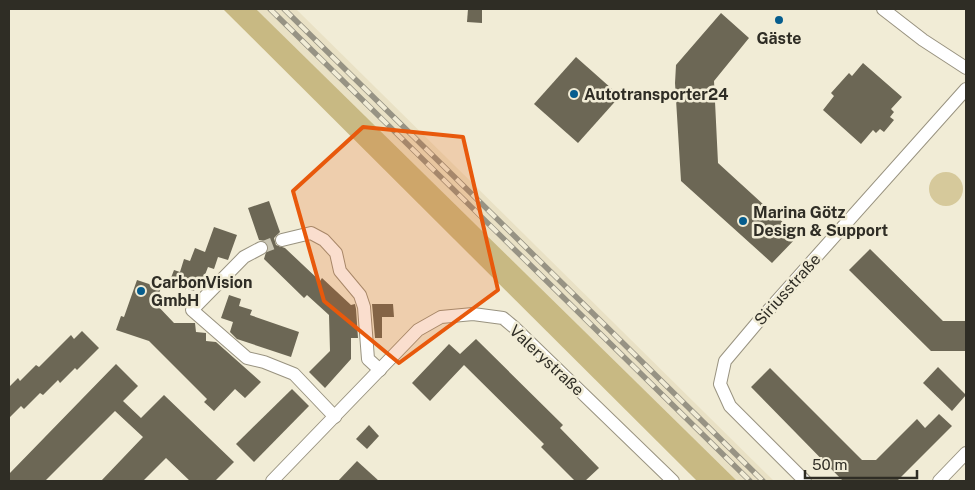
<svg xmlns="http://www.w3.org/2000/svg" width="975" height="490" font-family="'Public Sans',sans-serif">
	<style>
		.built { fill: #e9e1c5 }
		.green { fill: #d6c99b }
		.forest { fill: #c8b983 }
		.building { fill: #6c6755 }
		.lines { fill: none; stroke-linecap: round; stroke-linejoin: round }
		.street-tunnel { stroke: #cac6b3; stroke-width: 12; stroke-dasharray: 12 6; stroke-linecap: butt }
		.street-casing { stroke: #999380; stroke-width: 14 }
		.street { stroke: #fff; stroke-width: 12 }
		.rail-casing { stroke: #979384; stroke-width: 5.5 }
		.rail { stroke: #f1ecd6; stroke-width: 4; stroke-dasharray: 11; stroke-linecap: butt }
		.marked { fill: #e8590c; fill-opacity: 0.2; stroke: #e8590c; stroke-width: 4; stroke-linejoin: round }
		.poi-dot { fill: #065d8e; stroke: #f1ecd6; stroke-width: 2 }
		.labels { text-anchor: middle; stroke-width: 5; stroke-linejoin: round; paint-order: stroke }
		.poi-label { font-size: 16px; font-weight: bold; fill: #2f2d25; stroke: #f1ecd6; text-anchor: start }
		.street-label { font-size: 16px; fill: #2f2d25; stroke: #f1ecd6 }
	</style>
	<rect width="100%" height="100%" fill="#f1ecd6"/>
	<path class="built" d="M 256,9 L 296,9 L 774,481 L 737,481 Z"/>
	<circle class="green" cx="946" cy="189" r="17"/>
	<path class="forest" d="M 223,9 L 256,9 L 737,481 L 697,481 Z"/>
	<g class="building">
		<path d="M 468,9 L 482,9 L 482,23 L 467,22 Z"/>
		<path d="M 721,13 L 749,38 L 714,81 L 718,163 L 798,236 L 772,263 L 681,181 L 675,83 L 676,65 Z"/>
		<path d="M 576,57 L 620,96 L 578,143 L 534,104 Z"/>
		<path d="M 863,63 L 902,97 L 891,109 L 894,112 L 890,117 L 894,120 L 884,132 L 880,129 L 876,133 L 873,130 L 861,144 L 823,110 L 834,96 L 831,93 L 849,73 L 852,76 Z"/>
		<path d="M 269,201 L 280,232 L 274,238 L 276,245 L 285,248 L 320,281 L 322,278 L 351,305 L 355,304 L 356,309 L 358,338 L 351,338 L 351,359 L 325,388 L 309,372 L 330,351 L 329,315 L 307,295 L 304,298 L 264,259 L 268,245 L 265,241 L 259,240 L 248,208 Z"/>
		<path d="M 214,227 L 237,235 L 228,260 L 218,257 L 214,269 L 208,267 L 203,280 L 198,278 L 194,291 L 169,283 L 174,270 L 180,272 L 184,259 L 190,261 L 195,248 L 205,252 Z"/>
		<path d="M 870,249 L 943,321 L 966,321 L 966,351 L 931,351 L 849,270 Z"/>
		<path d="M 137,280 L 161,288 L 155,303 L 174,323 L 195,323 L 196,332 L 206,333 L 206,341 L 216,342 L 261,382 L 245,398 L 235,389 L 214,411 L 204,402 L 207,399 L 149,341 L 116,330 L 121,316 L 124,317 Z"/>
		<path d="M 229,295 L 241,299 L 239,306 L 252,310 L 250,315 L 299,332 L 291,357 L 237,339 L 230,332 L 233,322 L 221,318 Z"/>
		<path d="M 372,304 L 393,304 L 394,317 L 382,317 L 382,338 L 375,338 Z"/>
		<path d="M 82,331 L 99,348 L 77,370 L 75,368 L 60,383 L 58,380 L 43,395 L 40,393 L 24,409 L 21,406 L 9,418 L 9,387 L 18,378 L 20,381 L 36,365 L 39,367 L 71,335 L 74,339 Z"/>
		<path d="M 476,339 L 563,425 L 560,428 L 599,468 L 585,481 L 575,481 L 541,447 L 544,444 L 464,365 L 430,401 L 412,383 L 449,344 L 460,354 Z"/>
		<path d="M 116,364 L 138,386 L 123,401 L 141,418 L 164,395 L 234,462 L 215,481 L 190,481 L 166,458 L 143,481 L 101,481 L 143,437 L 115,411 L 45,481 L 9,481 L 9,474 Z"/>
		<path d="M 938,367 L 966,395 L 952,411 L 923,383 Z"/>
		<path d="M 770,368 L 862,460 L 876,460 L 917,419 L 925,428 L 939,414 L 952,426 L 897,481 L 843,481 L 751,387 Z"/>
		<path d="M 292,389 L 309,406 L 254,462 L 236,444 Z"/>
		<path d="M 369,425 L 379,436 L 367,449 L 356,439 Z"/>
		<path d="M 357,461 L 379,481 L 338,481 Z"/>
	</g>
	<g class="lines">
		<path class="street-tunnel" d="M 261,248 L 282,240"/>
		<defs>
			<g id="street">
				<path d="M 883,9 L 923,40 L 966,68"/>
				<path d="M 282,240 L 311,233 L 324,240 L 336,253 L 340,271 L 360,295 L 364,307 L 368,359 L 380,370"/>
				<path d="M 261,248 L 244,257 L 192,310 L 247,358 L 264,362 L 294,374 L 335,417"/>
				<path d="M 272,481 L 418,330 L 441,317 L 473,314 L 503,318 L 515,328 L 673,481"/>
				<path d="M 805,481 L 730,406 L 720,384 L 725,361 L 757,323 L 966,89"/>
				<path d="M 939,481 L 966,453"/>
			</g>
		</defs>
		<use href="#street" class="street-casing"/>
		<use href="#street" class="street"/>
		<defs>
			<g id="rail">
				<path d="M 270,9 L 750,481"/>
				<path d="M 284,9 L 763,481"/>
			</g>
		</defs>
		<use href="#rail" class="rail-casing"/>
		<use href="#rail" class="rail"/>
	</g>
	<path class="marked" d="M 363,127 L 463,137 L 498,290 L 399,363 L 324,301 L 293,191 Z"/>
	<g class="poi-dot">
		<circle cx="779" cy="20" r="5"/>
		<circle cx="574" cy="94" r="5"/>
		<circle cx="743" cy="221" r="5"/>
		<circle cx="141" cy="291" r="5"/>
	</g>
	<g class="labels">
		<g class="poi-label">
			<text x="779" y="44" text-anchor="middle">Gäste</text>
			<text x="584" y="100">Autotransporter24</text>
			<text x="753" y="218">Marina Götz<tspan x="753" dy="18">Design &amp; Support</tspan></text>
			<text x="151" y="288">CarbonVision<tspan x="151" dy="18">GmbH</tspan></text>
		</g>
		<g class="street-label">
			<text transform="translate(787 289) rotate(-48)" y="6">Siriusstraße</text>
			<text transform="translate(547 360) rotate(43)" y="6">Valerystraße</text>
		</g>
	</g>
	<rect width="975" height="490" fill="none" stroke="#2f2d25" stroke-width="20"/>
	<path d="M805 470v8h112v-8" fill="none" stroke="#2f2d25" stroke-width="2.5"/>
	<text x="812" y="470" font-size="15" fill="#2f2d25" stroke="#f1ecd6" stroke-width="4" paint-order="stroke">50 m</text>
</svg>
